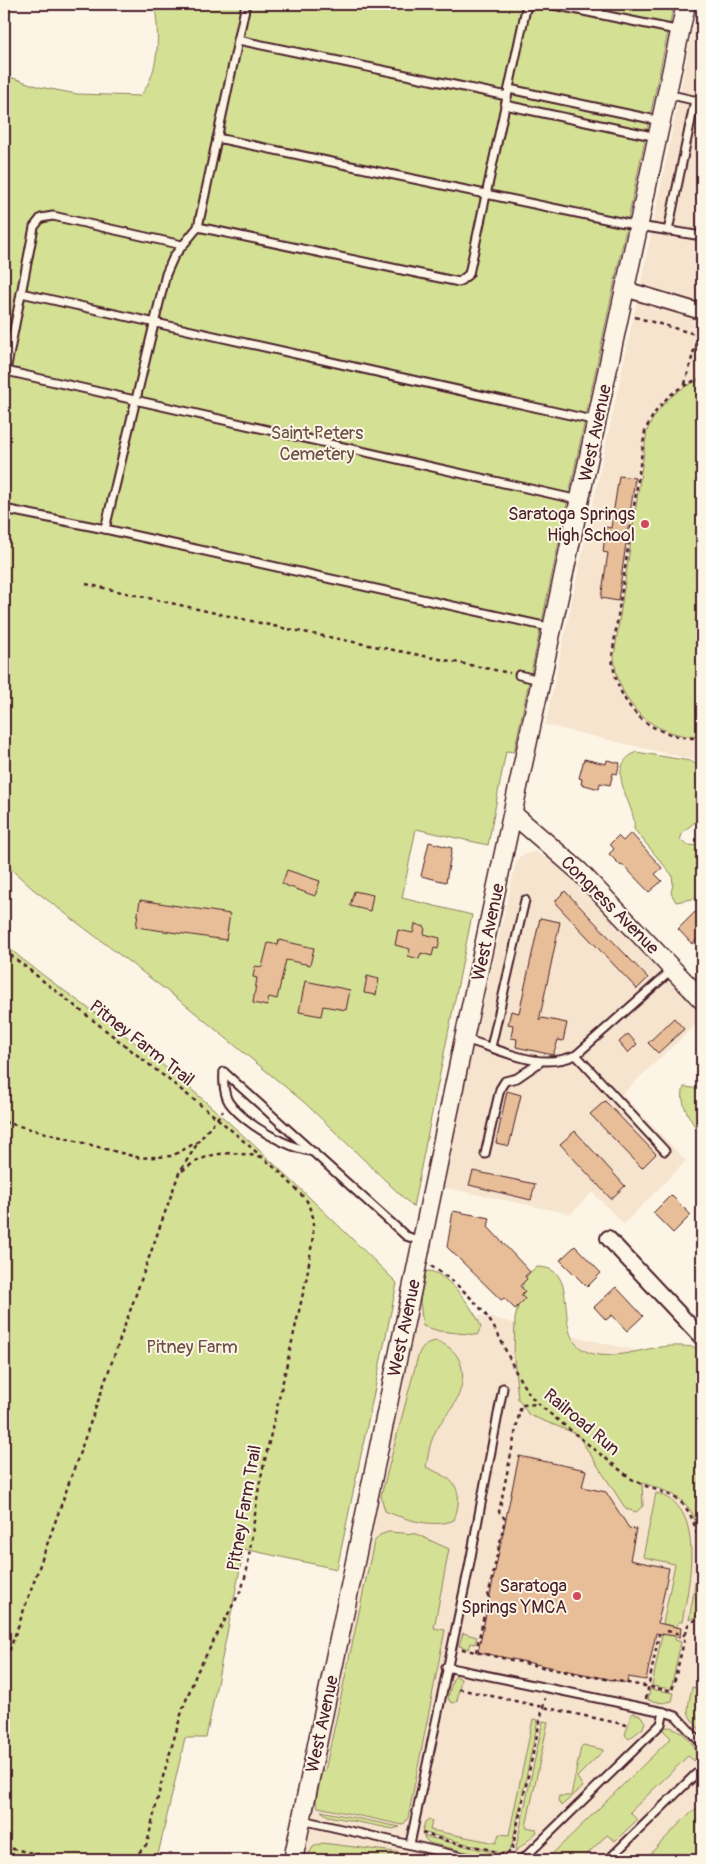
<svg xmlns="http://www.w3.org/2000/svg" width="706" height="1864" font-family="Pangolin,sans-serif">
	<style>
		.built { fill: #f6e4ce }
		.green { fill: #d4e194; stroke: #8f8060 }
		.building { fill: #e7be97; stroke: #4a1f2b }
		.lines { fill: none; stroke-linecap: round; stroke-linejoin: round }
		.service-casing { stroke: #4a1f2b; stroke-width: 11 }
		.minor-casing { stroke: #4a1f2b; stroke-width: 18 }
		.tertiary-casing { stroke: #4a1f2b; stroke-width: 21 }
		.path { stroke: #4a1f2b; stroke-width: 2.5; stroke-dasharray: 4 4; stroke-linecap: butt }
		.service { stroke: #fcf5e5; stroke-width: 7 }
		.minor { stroke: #fcf5e5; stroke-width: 14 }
		.tertiary { stroke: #fcf5e5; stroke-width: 18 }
		.poi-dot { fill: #d1495b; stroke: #fcf5e5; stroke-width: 2 }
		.labels { text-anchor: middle; stroke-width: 4; stroke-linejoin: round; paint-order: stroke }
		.park-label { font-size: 18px; fill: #6c5045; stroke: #fcf5e5 }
		.street-label { font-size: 18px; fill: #4a1f2b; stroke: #fcf5e5 }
		.poi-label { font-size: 18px; fill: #4a1f2b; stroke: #fcf5e5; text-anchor: end }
	</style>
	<rect width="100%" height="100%" fill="#fcf5e5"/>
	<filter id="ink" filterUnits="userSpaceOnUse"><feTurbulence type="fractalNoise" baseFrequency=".02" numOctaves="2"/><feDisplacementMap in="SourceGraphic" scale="10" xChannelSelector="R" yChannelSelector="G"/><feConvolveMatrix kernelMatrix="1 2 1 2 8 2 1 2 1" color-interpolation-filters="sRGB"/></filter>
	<g filter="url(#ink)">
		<g class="built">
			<path d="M 698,4 L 702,4 L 702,762 L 545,725 L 645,263 Z"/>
			<path d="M 535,851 L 565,870 L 702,1015 L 702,1019 L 622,1094 L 686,1161 L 624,1224 L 592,1192 L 571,1214 L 441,1187 L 516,862 L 520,856 Z"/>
			<path d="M 415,1301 L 702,1365 L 702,1860 L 304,1860 L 408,1361 Z"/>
		</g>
		<g class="green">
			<path d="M 154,4 L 674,4 L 514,752 L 506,751 L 488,845 L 416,829 L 402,898 L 472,915 L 413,1207 L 305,1103 L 187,1006 L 33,889 L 4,863 L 4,75 L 40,87 L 77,94 L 140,96 C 160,73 160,32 154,4 Z"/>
			<path d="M 702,379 L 702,737 C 653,737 618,706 614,657 L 647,431 C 658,405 675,389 702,379 Z"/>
			<path d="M 636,752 L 690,761 L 702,767 L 702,816 L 683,832 L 680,840 L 687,845 L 702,846 L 702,897 L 676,902 L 671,893 L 673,884 L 672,875 L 634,829 C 638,806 601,770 636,752 Z"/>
			<path d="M 4,944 C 51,984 104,1017 152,1056 C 238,1127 318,1205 397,1283 L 337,1569 L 244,1549 L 206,1738 L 185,1738 L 157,1859 L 162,1858 L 163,1860 L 16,1860 L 4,1858 Z"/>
			<path d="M 684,1087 L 693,1088 L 702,1093 L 702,1138 C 693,1122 678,1105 684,1087 Z"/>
			<path d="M 537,1267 C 579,1266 557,1323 576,1344 C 597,1366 635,1350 660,1347 C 674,1345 688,1346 702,1348 L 702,1555 C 700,1546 700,1536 697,1527 C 690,1498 669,1491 642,1483 L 643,1506 L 636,1512 L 626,1509 L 577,1434 L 529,1415 L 518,1399 L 514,1358 L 515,1319 L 524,1280 L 530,1272 Z"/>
			<path d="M 429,1271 C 448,1273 475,1310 481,1327 L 477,1335 L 439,1331 L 423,1326 L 420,1302 L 425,1272 Z"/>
			<path d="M 437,1341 C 468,1353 468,1382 452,1408 C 445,1417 437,1426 433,1437 C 429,1446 428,1457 426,1467 C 445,1476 461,1481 458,1505 C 457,1510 456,1515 454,1520 C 434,1529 404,1519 385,1511 L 381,1496 L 418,1356 C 422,1346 426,1342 437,1341 Z"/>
			<path d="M 656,1493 C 706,1505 690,1582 682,1622 L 678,1622 L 677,1627 L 663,1624 L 675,1564 L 643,1557 Z"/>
			<path d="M 388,1532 L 416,1534 L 449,1549 L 434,1628 L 445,1630 L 408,1818 L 403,1825 L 318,1807 L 316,1801 L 322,1771 L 325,1771 L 374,1542 L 380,1535 Z"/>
			<path d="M 698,1568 L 702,1571 L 702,1613 L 689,1620 Z"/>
			<path d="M 665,1632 L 676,1635 L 675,1640 L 681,1642 L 671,1689 L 652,1686 L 662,1634 L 664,1635 Z"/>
			<path d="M 463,1633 L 477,1637 L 475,1644 L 471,1643 L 469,1649 L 459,1646 Z"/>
			<path d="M 456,1676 L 461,1679 L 457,1701 L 454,1703 L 450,1702 L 448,1697 L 453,1679 Z"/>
			<path d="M 692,1687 L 702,1689 L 702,1732 C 684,1712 687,1713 692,1687 Z"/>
			<path d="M 650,1689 L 674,1693 L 672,1701 L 663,1703 L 648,1700 Z"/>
			<path d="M 632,1713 L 640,1715 L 645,1722 L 643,1728 L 629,1739 L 625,1735 Z"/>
			<path d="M 533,1719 L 538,1720 L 512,1845 L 508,1852 L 501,1853 L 422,1832 L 425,1822 L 429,1819 L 432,1821 L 430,1830 L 496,1843 L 499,1834 L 509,1835 Z"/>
			<path d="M 543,1721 L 548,1722 L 526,1827 L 536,1829 L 537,1832 L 515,1852 Z"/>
			<path d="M 667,1727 C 680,1726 702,1749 696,1762 L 688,1756 L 630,1812 L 637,1820 L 615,1841 L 607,1835 L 581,1860 L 546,1860 L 671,1738 L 663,1730 Z"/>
			<path d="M 583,1745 L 604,1750 L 577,1777 L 583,1787 L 561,1806 L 558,1801 L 559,1796 L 571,1796 L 581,1747 Z"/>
			<path d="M 702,1805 L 702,1860 L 644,1860 L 691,1812 Z"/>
			<path d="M 321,1811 L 400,1827 L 393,1829 L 328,1816 Z"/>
			<path d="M 423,1836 L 487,1851 L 499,1856 L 500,1860 L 429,1843 Z"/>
			<path d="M 322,1843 L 395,1852 L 429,1860 L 305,1860 L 313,1847 Z"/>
		</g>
		<g class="building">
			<path d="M 619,476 L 635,478 L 618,601 L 601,598 L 608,553 L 603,552 L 606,527 L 611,528 Z"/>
			<path d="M 584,759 L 606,764 L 607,760 L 620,763 L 617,774 L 613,773 L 610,785 L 600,783 L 599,789 L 581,784 L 582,779 L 579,778 Z"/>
			<path d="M 631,833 L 662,868 L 655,874 L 662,881 L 649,892 L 622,864 L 621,866 L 609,854 L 614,849 L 610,844 L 618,836 L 623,841 Z"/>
			<path d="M 429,842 L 452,848 L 446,882 L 421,876 Z"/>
			<path d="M 287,870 L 320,881 L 315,896 L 282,884 Z"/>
			<path d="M 354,891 L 373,895 L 370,911 L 350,906 Z"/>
			<path d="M 565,891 L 648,978 L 637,989 L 556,904 L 556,900 Z"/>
			<path d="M 140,900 L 230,914 L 226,940 L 136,927 Z"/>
			<path d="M 695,912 L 702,919 L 702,935 L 692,944 L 678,929 Z"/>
			<path d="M 540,918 L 560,922 L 539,1021 L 542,1018 L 567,1023 L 563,1041 L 558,1040 L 553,1055 L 516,1047 L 517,1039 L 511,1038 L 513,1025 L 508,1024 L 511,1011 L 519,1013 Z"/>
			<path d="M 415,924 L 425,927 L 424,934 L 440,938 L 438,949 L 434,948 L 432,956 L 421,953 L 419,959 L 408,956 L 410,949 L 395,945 L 398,930 L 413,933 Z"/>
			<path d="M 279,940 L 314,948 L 310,965 L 286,960 L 277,999 L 269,997 L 267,1006 L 253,1003 L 257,978 L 253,977 L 255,966 L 262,967 L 268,943 L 278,945 Z"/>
			<path d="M 367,976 L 379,979 L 376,995 L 364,993 Z"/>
			<path d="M 305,981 L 350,990 L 346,1010 L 323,1006 L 321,1016 L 299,1012 Z"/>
			<path d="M 674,1018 L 684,1029 L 658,1053 L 648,1043 Z"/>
			<path d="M 628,1034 L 637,1044 L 628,1053 L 619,1042 Z"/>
			<path d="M 507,1091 L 521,1095 L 509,1146 L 496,1143 Z"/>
			<path d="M 605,1101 L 656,1154 L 642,1168 L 590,1114 Z"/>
			<path d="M 575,1131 L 625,1186 L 611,1199 L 560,1144 Z"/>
			<path d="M 473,1171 L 535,1184 L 531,1200 L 469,1185 Z"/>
			<path d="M 671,1195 L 691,1215 L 673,1233 L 653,1213 Z"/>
			<path d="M 453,1211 L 490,1218 L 488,1227 L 530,1272 L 525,1276 L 527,1279 L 520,1286 L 525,1291 L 521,1295 L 525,1299 L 515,1309 L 504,1298 L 501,1300 L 447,1247 Z"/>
			<path d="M 575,1246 L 601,1273 L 587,1287 L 560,1260 Z"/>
			<path d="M 616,1287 L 643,1316 L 627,1331 L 612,1315 L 606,1320 L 594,1307 Z"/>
			<path d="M 519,1456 L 586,1470 L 582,1487 L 606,1492 L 629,1528 L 636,1529 L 630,1560 L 669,1568 L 658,1623 L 681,1628 L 680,1637 L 656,1633 L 646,1680 L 628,1677 L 627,1683 L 478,1652 Z"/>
		</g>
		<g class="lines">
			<defs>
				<g id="service">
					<path d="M 549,4 L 681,31"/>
					<path d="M 598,14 L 600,4"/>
					<path d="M 238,40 L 507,96"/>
					<path d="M 509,89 L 661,121"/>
					<path d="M 667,94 L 702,102"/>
					<path d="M 505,105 L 657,137"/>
					<path d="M 217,138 L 639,226 L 702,236"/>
					<path d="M 198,227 L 459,282 L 469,274 L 527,4"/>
					<path d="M 668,231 L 695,100"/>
					<path d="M 21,293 L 597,421"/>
					<path d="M 6,371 L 579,500"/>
					<path d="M 4,381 L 34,227 L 41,218 L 53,216 L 182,245"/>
					<path d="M 4,509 L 105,529 L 553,628"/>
					<path d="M 105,529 L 166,274 L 174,256 L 198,227 L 246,4"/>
					<path d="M 519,675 L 540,680"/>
					<path d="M 464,1039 C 502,1049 537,1072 576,1055 L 672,970"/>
					<path d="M 491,1047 L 525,900"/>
					<path d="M 576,1055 L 665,1151"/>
					<path d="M 224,1072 L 406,1236 L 421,1241"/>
					<path d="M 224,1072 C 223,1081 224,1098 231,1105 C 248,1126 288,1148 314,1152"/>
					<path d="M 485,1154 L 500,1089 L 505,1081 L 517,1078 L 539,1063"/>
					<path d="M 446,1667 L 664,1712 L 676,1716 L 702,1744"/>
					<path d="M 302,1820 L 476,1860"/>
					<path d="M 410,1844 L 469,1567 L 503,1388"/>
					<path d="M 522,1860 L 661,1724 L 664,1712"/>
					<path d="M 608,1860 L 702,1768"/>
				</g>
				<g id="minor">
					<path d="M 625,289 L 702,312"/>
					<path d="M 608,1238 L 702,1338"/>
				</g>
				<g id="tertiary">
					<path d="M 513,814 L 579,871 L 702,1000"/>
					<path d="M 293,1860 L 464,1039 L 686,4"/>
				</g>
			</defs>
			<use href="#service" class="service-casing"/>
			<use href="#minor" class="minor-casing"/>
			<use href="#tertiary" class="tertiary-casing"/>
			<g class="path">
				<path d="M 635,317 L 702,336"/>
				<path d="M 702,378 C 674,387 657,404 645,431 L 612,657 C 617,708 650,739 702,738"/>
				<path d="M 685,384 L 698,335"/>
				<path d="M 86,584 L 278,627 L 510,673"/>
				<path d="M 4,950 L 217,1118 L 283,1175 L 307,1201 L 313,1217 L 313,1236 L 307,1276 L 259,1486 L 247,1570 L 242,1588 L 197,1672 L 183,1708 L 162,1780 L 147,1844 L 133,1859 L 129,1860"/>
				<path d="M 4,1122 L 140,1158 L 172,1156 L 199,1141 L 223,1111"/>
				<path d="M 182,1171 C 209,1150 229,1151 262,1157"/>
				<path d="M 431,1266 C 452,1280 473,1297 488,1318 C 507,1345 514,1380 538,1404 L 630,1478 C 659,1496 683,1488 695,1527 C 699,1539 697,1552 702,1565"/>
				<path d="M 667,1631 L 685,1635"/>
				<path d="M 462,1649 L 551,1669 L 672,1691 L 688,1625 L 702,1615"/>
				<path d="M 476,1652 L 505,1519 L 499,1512 L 521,1405 L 538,1404"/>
				<path d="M 4,1666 L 179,1173 L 199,1141"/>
				<path d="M 459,1689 L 627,1725"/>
				<path d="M 646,1699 L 659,1634"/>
				<path d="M 422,1833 L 447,1841 L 488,1849 L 501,1854 L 505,1855 L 512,1850 L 545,1698"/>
				<path d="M 4,1847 L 65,1860"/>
			</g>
			<use href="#service" class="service"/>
			<use href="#minor" class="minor"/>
			<use href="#tertiary" class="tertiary"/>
		</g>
	</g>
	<g class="poi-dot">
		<circle cx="645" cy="524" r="5"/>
		<circle cx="577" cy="1596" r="5"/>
	</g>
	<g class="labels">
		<g class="park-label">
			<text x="317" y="439">Saint Peters<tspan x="317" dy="21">Cemetery</tspan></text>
			<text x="192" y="1353">Pitney Farm</text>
		</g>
		<g class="street-label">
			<text transform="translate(595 433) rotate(-78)" y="6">West Avenue</text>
			<text transform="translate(610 905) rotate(45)" y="6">Congress Avenue</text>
			<text transform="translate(488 932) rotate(-78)" y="6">West Avenue</text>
			<text transform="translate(142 1043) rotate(38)" y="6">Pitney Farm Trail</text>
			<text transform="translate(404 1328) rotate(-78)" y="6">West Avenue</text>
			<text transform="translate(582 1422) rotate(40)" y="6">Railroad Run</text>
			<text transform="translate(244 1508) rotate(-80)" y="6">Pitney Farm Trail</text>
			<text transform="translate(322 1724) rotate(-78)" y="6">West Avenue</text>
		</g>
		<g class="poi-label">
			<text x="635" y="520">Saratoga Springs<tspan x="635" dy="21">High School</tspan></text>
			<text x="567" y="1592">Saratoga<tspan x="567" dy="21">Springs YMCA</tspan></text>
		</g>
	</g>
	<rect width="706" height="1864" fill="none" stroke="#fcf5e5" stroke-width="20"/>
	<rect x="10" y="10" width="686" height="1844" fill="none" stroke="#4a1f2b" stroke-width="2" filter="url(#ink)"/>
</svg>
